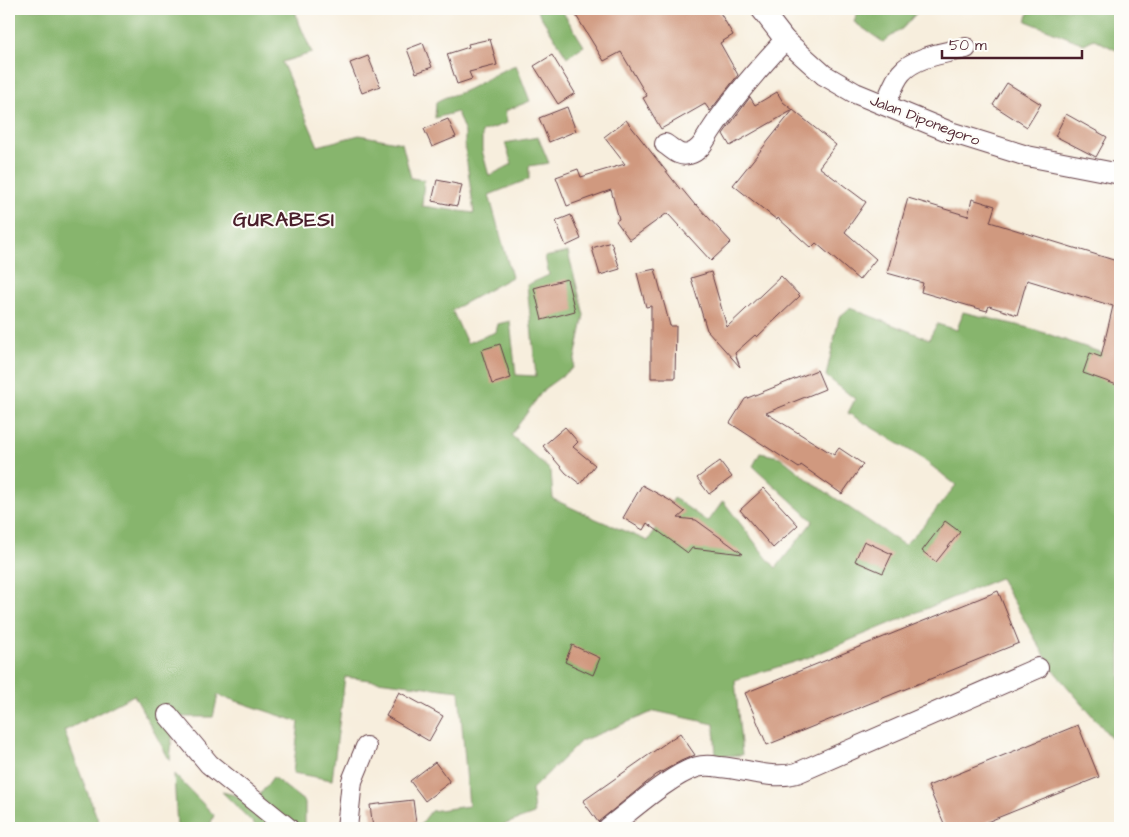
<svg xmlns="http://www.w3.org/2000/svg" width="1129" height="837" font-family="'Architects Daughter',sans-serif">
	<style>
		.forest { fill: #87b56d; stroke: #686a4c }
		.building { fill: #d0997f }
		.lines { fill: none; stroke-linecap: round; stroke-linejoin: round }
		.minor-casing { stroke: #643e46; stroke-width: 22 }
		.minor { stroke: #fff; stroke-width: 20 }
		.labels { text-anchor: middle; stroke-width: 4; stroke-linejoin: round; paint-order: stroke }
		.street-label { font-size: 15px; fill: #4a1f2b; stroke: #fdfcf7 }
		.district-label { font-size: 20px; font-weight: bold; letter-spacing: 1px; fill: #4a1f2b; stroke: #fdfcf7 }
	</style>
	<rect width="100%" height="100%" fill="#fdfcf7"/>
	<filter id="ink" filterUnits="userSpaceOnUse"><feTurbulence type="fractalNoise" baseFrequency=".02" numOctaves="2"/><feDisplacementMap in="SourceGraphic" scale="10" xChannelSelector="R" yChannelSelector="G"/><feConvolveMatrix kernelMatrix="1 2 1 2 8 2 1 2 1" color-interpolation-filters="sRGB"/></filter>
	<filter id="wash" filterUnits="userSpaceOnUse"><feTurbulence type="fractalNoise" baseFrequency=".0096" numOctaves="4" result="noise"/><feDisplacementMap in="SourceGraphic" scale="20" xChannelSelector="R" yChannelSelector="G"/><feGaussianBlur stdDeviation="1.12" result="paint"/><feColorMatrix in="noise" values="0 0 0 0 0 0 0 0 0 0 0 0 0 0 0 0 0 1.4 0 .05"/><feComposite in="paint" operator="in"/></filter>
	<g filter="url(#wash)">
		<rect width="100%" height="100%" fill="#f7eedd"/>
		<g class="forest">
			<path d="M 9,9 L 295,9 L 297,18 L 312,53 L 282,62 L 318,146 L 359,135 L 402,143 L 411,178 L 424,180 L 422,206 L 474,213 L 465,149 L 465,133 L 457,112 L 435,118 L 436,102 C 446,96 451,96 462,92 C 481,84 495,72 516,65 L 530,101 L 505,111 L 507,123 L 482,132 L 482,150 L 489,176 L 512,164 L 505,143 L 538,137 L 549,163 L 529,166 L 529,179 L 489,195 L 512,277 L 452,310 L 467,343 L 496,332 L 498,324 L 510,321 L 516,375 L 536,376 L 527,285 L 549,275 L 545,257 L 568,252 L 584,315 L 573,368 L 544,389 L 511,435 L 551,471 L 553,499 L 596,519 L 648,541 L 674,498 L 708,522 L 723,501 L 766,557 L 776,568 L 813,521 L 753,466 L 760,453 L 780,457 L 810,481 L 904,545 L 923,526 L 956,485 L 919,456 L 848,413 L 855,399 L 826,376 L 839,317 L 850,308 L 929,339 L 937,324 L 957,330 L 963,312 L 1033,329 L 1120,359 L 1120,748 L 1053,670 L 1000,578 L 807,658 L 735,680 L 742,755 L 716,756 L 714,724 L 655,711 L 581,741 L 532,789 L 534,814 L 494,828 L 418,828 L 431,811 L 469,806 L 459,691 L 345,677 L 332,780 L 293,773 L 299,722 L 218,695 L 213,717 L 174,717 L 170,761 L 134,695 L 64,731 L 101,828 L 9,828 Z"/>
			<path d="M 536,9 L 561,9 L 584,46 L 567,57 Z"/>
			<path d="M 853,9 L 920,9 L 903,28 L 883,42 L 854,22 L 858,12 Z"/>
			<path d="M 1030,9 L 1120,9 L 1120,52 L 1094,39 L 1084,44 L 1026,21 Z"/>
			<path d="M 174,774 L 214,815 L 209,828 L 177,828 Z"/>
			<path d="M 273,777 L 305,802 L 305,828 L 258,828 L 222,792 L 256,800 Z"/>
		</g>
		<g id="blocks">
			<g class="building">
				<path d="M 572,9 L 718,9 L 733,35 L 720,43 L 738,75 L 710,111 L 705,104 L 661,129 L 643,98 L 647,96 L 621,52 L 604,61 Z"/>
				<path d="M 490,39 L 497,65 L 469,72 L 472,79 L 457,84 L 447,54 L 469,47 L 468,44 Z"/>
				<path d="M 423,43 L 432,67 L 416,73 L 407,49 Z"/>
				<path d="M 552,55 L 575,93 L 558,104 L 534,66 Z"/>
				<path d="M 368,56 L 380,86 L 362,93 L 350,63 Z"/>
				<path d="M 1007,83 L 1041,104 L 1027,127 L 993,105 Z"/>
				<path d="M 777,92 L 783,102 L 793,110 L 730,146 L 723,134 L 750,97 L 755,105 Z"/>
				<path d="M 567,107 L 576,131 L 549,142 L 539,118 Z"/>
				<path d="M 793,110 L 836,145 L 819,167 L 866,202 L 845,232 L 876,259 L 859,280 L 816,243 L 811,248 L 778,218 L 777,220 L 733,185 Z"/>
				<path d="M 1066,114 L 1107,137 L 1096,157 L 1055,136 Z"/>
				<path d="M 448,119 L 456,137 L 432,147 L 424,129 Z"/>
				<path d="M 626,120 L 680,189 L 681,188 L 695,205 L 696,204 L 731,242 L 711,261 L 669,215 L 666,214 L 630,240 L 616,221 L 619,219 L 611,190 L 567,206 L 556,177 L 578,169 L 581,177 L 625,164 L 604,137 Z"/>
				<path d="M 437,180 L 462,185 L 457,206 L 432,201 Z"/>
				<path d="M 908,198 L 968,216 L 972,199 L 995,206 L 990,222 L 1120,262 L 1120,386 L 1083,373 L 1090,353 L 1101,357 L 1113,306 L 1027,280 L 1017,315 L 989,306 L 987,311 L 921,292 L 923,283 L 887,273 Z"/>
				<path d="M 571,215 L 581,239 L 566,246 L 556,221 Z"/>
				<path d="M 611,242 L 620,269 L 600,275 L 592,248 Z"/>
				<path d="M 655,269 L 670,326 L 676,326 L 675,378 L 651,378 L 651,306 L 646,307 L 637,273 Z"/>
				<path d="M 711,272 L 727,327 L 781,276 L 800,296 L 757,337 L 755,335 L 735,353 L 740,367 L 707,330 L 691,278 Z"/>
				<path d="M 567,279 L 575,311 L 542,320 L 534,288 Z"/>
				<path d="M 500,344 L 511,378 L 492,384 L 481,350 Z"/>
				<path d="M 817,370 L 825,389 L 766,413 L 834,455 L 839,448 L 863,464 L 842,494 L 801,465 L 799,468 L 730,423 L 745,399 Z"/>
				<path d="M 565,427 L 578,442 L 573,447 L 595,465 L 580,484 L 566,473 L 543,446 Z"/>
				<path d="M 720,461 L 732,477 L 709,494 L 697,478 Z"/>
				<path d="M 642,485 L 669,500 L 685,512 L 678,518 L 696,520 L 743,554 L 692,548 L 688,553 L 647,523 L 643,530 L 623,518 Z"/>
				<path d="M 764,488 L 798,525 L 773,548 L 740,510 Z"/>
				<path d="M 945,521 L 960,532 L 936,562 L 922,551 Z"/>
				<path d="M 864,541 L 892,554 L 883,573 L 855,561 Z"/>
				<path d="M 998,591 L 1019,643 L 767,745 L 745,693 Z"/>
				<path d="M 572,645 L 600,658 L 593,675 L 565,662 Z"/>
				<path d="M 399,692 L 443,716 L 429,741 L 386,716 Z"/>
				<path d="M 1078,725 L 1099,777 L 972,828 L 946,828 L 928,786 Z"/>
				<path d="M 680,733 L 695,755 L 681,761 L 656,775 L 598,822 L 583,801 Z"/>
				<path d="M 435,762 L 450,782 L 425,801 L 410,781 Z"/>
				<path d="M 413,800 L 416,823 L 373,828 L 370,805 Z"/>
			</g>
		</g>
	</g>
	<g filter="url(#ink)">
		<use href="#blocks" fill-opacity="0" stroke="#643e46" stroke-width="1"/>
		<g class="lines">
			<defs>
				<g id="minor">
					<path d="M 761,9 L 785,40 L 824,75 L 855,93 L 950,132 L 1027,156 L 1120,174"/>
					<path d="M 885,105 C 890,95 894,81 901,73 C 915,56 946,53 966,48"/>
					<path d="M 665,144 C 673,149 679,157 689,154 C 701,151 705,139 712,129 C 733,97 758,69 785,40"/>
					<path d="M 168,715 L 209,764 L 288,828"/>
					<path d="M 347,828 L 352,781 L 366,747"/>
					<path d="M 608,828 C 632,810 670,775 697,767 C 704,765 714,766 720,767 C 747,769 771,780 797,773 L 1038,668"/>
				</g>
			</defs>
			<use href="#minor" class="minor-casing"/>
			<use href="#minor" class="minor"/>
		</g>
	</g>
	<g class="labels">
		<g class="street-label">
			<text transform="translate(925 120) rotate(21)" y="5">Jalan Diponegoro</text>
		</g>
		<g class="district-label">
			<text x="284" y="226">GURABESI</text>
		</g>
	</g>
	<rect width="1129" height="837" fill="none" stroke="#fdfcf7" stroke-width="30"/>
	<path d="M942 50v8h140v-8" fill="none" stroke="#4a1f2b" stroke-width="2.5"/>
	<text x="949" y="50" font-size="15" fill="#4a1f2b" stroke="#fdfcf7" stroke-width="4" paint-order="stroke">50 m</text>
</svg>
